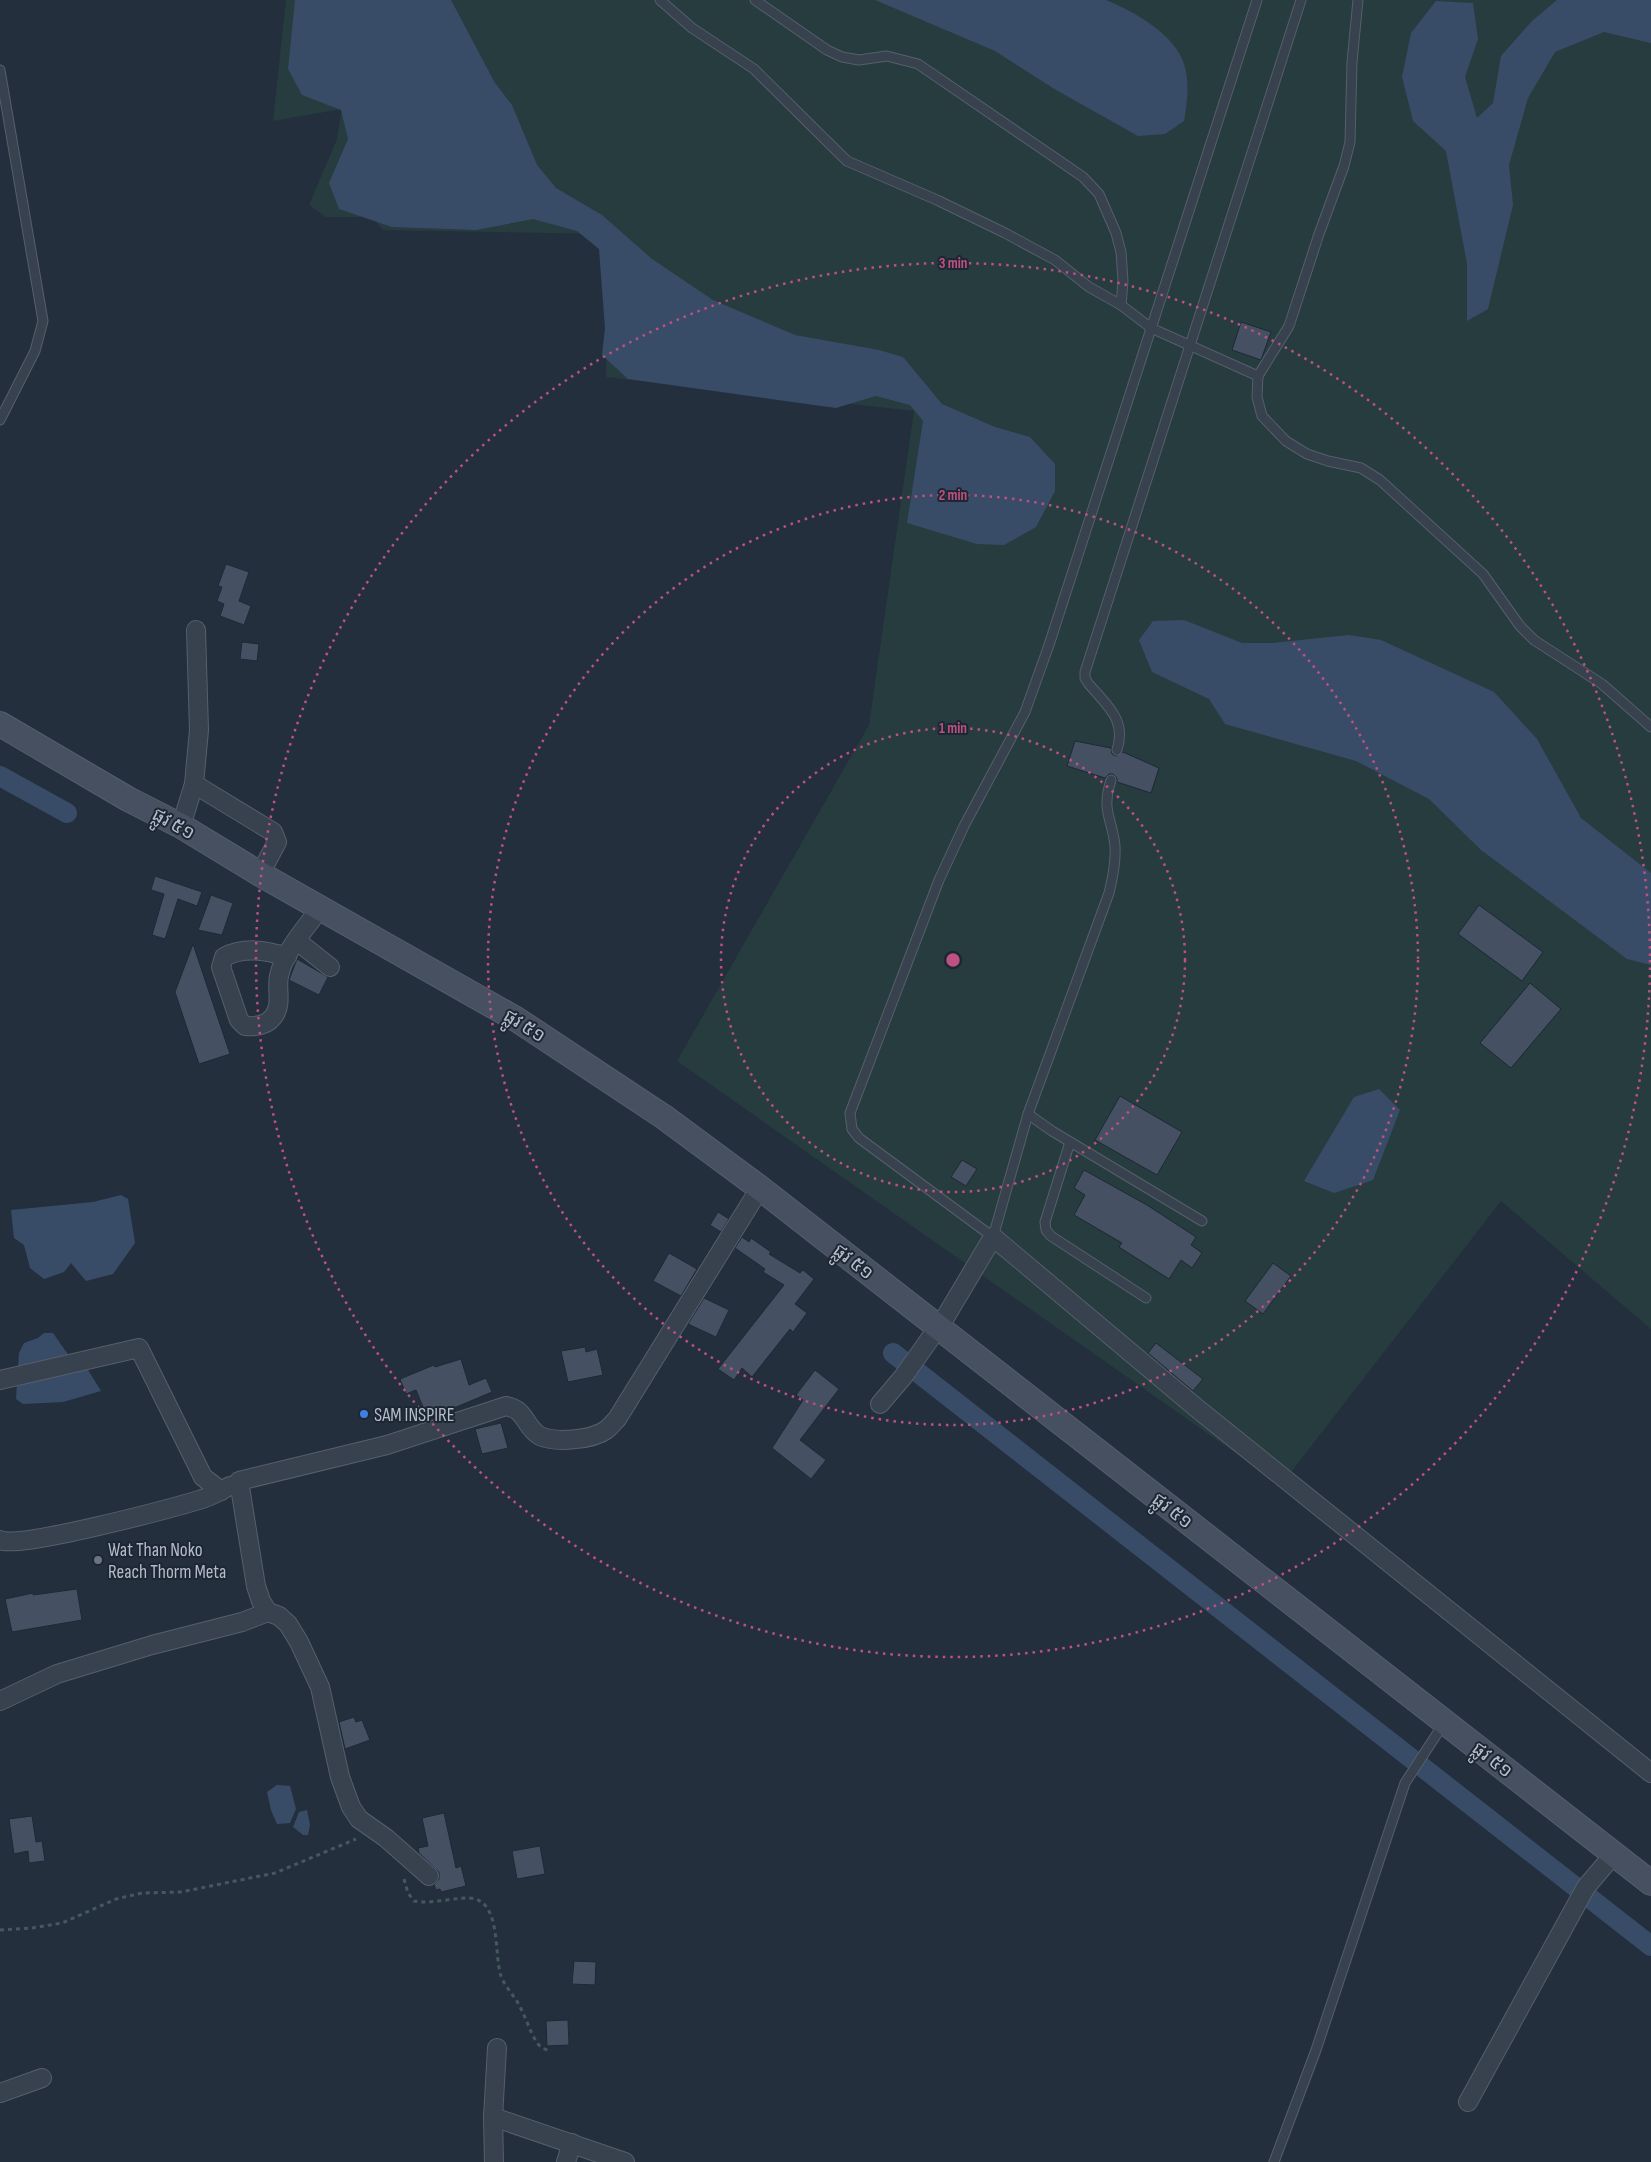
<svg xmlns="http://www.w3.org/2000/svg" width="1651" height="2162" font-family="'Sofia Sans Condensed','Noto Sans Khmer',sans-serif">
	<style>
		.green { fill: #263c3f }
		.water { fill: #394c67 }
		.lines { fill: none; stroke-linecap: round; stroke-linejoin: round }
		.canal { stroke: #394c67; stroke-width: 20 }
		.building { fill: #455162; stroke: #1f2835 }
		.service-casing { stroke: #565f6c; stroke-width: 11 }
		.minor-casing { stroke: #565f6c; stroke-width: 20 }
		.secondary-casing { stroke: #565f6c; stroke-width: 26 }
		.path { stroke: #44595c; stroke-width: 3; stroke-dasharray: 4 4; stroke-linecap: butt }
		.service { stroke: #38414e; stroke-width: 9 }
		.minor { stroke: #38414e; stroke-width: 18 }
		.secondary { stroke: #465061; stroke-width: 24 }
		.ring { fill: none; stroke: #bd5182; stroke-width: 2.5; stroke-dasharray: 2.5 5 }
		.shop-dot { fill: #3f7fe0; stroke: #1d2633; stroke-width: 2 }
		.worship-dot { fill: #6b7280; stroke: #1d2633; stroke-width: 2 }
		.labels { text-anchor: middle; stroke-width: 4; stroke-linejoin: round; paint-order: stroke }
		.street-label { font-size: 19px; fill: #b4bcc9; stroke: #1d2633 }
		.poi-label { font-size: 19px; fill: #b4bcc9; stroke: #1d2633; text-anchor: start }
		.centre { fill: #bd5182; stroke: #1d2633; stroke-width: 2.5 }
		.ring-label { font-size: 15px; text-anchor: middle; font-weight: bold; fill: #bd5182; stroke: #1d2633; stroke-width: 4; stroke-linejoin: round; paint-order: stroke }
	</style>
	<rect width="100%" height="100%" fill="#242f3e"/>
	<path class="green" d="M 286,0 L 1651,0 L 1651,1329 L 1501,1201 L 1281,1485 L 677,1061 L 869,725 L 914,411 L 606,377 L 608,234 L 383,230 L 372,217 L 326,217 L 309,205 L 337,139 L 342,109 L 273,121 Z"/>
	<g class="water">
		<path d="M 295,0 L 451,0 L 495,83 L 512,105 L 537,165 L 556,188 L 602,215 L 652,259 L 713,300 L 795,335 L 879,350 L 903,357 L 942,404 L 995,427 L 1030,437 L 1055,464 L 1055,491 L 1036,527 L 1004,545 L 977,544 L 907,523 L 923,421 L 910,405 L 876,396 L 836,408 L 628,379 L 602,355 L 605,328 L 599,249 L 577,231 L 533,219 L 476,230 L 392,227 L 339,209 L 329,183 L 348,139 L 341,110 L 302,95 L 288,69 Z"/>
		<path d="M 875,0 L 1106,0 C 1133,11 1175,34 1184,64 C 1190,82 1187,104 1184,121 L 1165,134 L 1138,136 L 1056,90 L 995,51 Z"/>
		<path d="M 1557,0 L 1651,0 L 1651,43 L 1604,32 L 1555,52 L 1528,98 L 1509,165 L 1513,205 L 1488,309 L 1467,321 L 1467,264 L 1446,151 L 1413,121 L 1402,77 L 1411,33 L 1436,1 L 1473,3 L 1478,39 L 1465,77 L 1477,118 L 1493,103 L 1501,56 L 1532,21 Z"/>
		<path d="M 1184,620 L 1242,643 L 1272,643 L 1349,635 L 1381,640 L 1494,692 L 1537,739 L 1581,818 L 1651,873 L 1651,965 L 1627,959 L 1481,850 L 1429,799 L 1356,761 L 1225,724 L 1209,699 L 1152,672 L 1139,640 L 1153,621 Z"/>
		<path d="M 1379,1089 L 1400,1110 L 1373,1180 L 1334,1193 L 1304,1181 L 1354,1097 Z"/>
		<path d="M 121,1195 L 128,1199 L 135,1243 L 113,1274 L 86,1281 L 71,1263 L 64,1272 L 44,1279 L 30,1268 L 24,1245 L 14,1238 L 11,1210 L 93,1202 Z"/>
		<path d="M 44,1333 L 53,1333 L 74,1363 L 88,1370 L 101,1391 L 63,1402 L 23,1404 L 16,1399 L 19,1353 L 24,1343 L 38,1338 Z"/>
		<path d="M 277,1785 L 290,1786 L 296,1809 L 290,1823 L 277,1824 L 271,1810 L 267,1792 Z"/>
		<path d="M 307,1810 L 310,1825 L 308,1835 L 303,1835 L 293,1827 L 299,1812 Z"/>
	</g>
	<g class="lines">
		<g class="canal">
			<path d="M 0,776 L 67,813"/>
			<path d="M 893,1353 L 1651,1946"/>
		</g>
	</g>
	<g class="building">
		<path d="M 1241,322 L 1271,332 L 1261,360 L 1232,350 Z"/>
		<path d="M 226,564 L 249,572 L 239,601 L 251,606 L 244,625 L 220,616 L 224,604 L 217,601 L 222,587 L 218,586 Z"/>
		<path d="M 242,642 L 259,644 L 257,661 L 240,659 Z"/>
		<path d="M 1075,741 L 1111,748 L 1112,754 L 1116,756 L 1123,752 L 1159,768 L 1151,793 L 1117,782 L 1117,778 L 1113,774 L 1109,774 L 1105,778 L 1067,766 Z"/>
		<path d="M 155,876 L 202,892 L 197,906 L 178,899 L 165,939 L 152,935 L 164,894 L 151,890 Z"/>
		<path d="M 211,895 L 233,903 L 222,935 L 198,930 Z"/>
		<path d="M 1479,905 L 1543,952 L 1522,981 L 1458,934 Z"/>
		<path d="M 193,944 L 230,1054 L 199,1064 L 175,992 Z"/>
		<path d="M 297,959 L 328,977 L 319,995 L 289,980 Z"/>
		<path d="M 1530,983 L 1561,1009 L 1511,1068 L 1480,1043 Z"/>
		<path d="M 1120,1096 L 1182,1132 L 1157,1175 L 1095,1140 Z"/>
		<path d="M 962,1160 L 977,1169 L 966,1186 L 951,1177 Z"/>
		<path d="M 1084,1170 L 1147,1205 L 1196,1237 L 1191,1245 L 1202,1253 L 1192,1268 L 1181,1260 L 1169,1279 L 1119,1247 L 1122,1243 L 1074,1215 L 1085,1195 L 1074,1188 Z"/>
		<path d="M 718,1212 L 729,1219 L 721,1232 L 710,1225 Z"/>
		<path d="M 742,1237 L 749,1242 L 751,1238 L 771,1252 L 769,1254 L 800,1273 L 803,1270 L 814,1279 L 795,1304 L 807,1313 L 793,1332 L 790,1329 L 752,1377 L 742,1368 L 734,1380 L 718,1369 L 784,1285 L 763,1272 L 765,1269 L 735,1248 Z"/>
		<path d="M 669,1253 L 697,1269 L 681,1296 L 653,1281 Z"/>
		<path d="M 1273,1263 L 1291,1276 L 1263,1314 L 1245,1301 Z"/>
		<path d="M 704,1298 L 729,1310 L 716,1337 L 688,1324 Z"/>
		<path d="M 1156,1343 L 1203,1379 L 1193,1391 L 1148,1353 Z"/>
		<path d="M 585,1347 L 586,1352 L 597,1349 L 603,1375 L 568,1382 L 561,1351 Z"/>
		<path d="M 461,1359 L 469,1385 L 486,1378 L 492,1392 L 428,1419 L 416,1390 L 406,1394 L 400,1379 L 434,1365 L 435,1367 Z"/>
		<path d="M 815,1370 L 839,1389 L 800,1440 L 826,1460 L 811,1479 L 772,1448 L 803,1400 L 796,1395 Z"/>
		<path d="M 501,1423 L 508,1448 L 482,1454 L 475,1429 Z"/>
		<path d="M 77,1589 L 82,1620 L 12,1632 L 5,1599 L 33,1593 L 33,1595 Z"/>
		<path d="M 354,1717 L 356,1722 L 362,1720 L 370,1740 L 345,1749 L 339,1722 Z"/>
		<path d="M 444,1813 L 456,1868 L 461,1866 L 466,1886 L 441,1892 L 440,1889 L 436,1890 L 434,1885 L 439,1879 L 439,1872 L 419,1853 L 418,1848 L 428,1846 L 422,1818 Z"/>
		<path d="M 32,1816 L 36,1842 L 42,1841 L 45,1861 L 29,1863 L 28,1851 L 14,1854 L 9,1819 Z"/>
		<path d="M 540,1846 L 545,1874 L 517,1879 L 512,1851 Z"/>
		<path d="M 574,1961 L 596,1962 L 595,1985 L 572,1984 Z"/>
		<path d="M 568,2020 L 569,2045 L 547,2046 L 546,2021 Z"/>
	</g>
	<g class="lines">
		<defs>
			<g id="service">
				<path d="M 660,0 L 692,28 L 754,69 L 847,161 L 937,200 L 1005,233 L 1055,260 L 1089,287 L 1121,305 L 1151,328 L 1258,376"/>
				<path d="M 755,0 L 827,50 L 842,57 L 859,60 L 887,56 L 918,64 L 1083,177 L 1099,194 L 1116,233 L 1121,252 L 1123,281 L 1121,305"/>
				<path d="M 1358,0 L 1352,62 L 1350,142 L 1344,166 L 1319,234 L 1289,326 L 1258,376 L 1257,397 L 1262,416 L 1286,441 L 1307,454 L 1328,461 L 1361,468 L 1380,480 L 1483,574 L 1520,626 L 1534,640 L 1602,684 L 1651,727"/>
				<path d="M 0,70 L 43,321 L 35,351 L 0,420"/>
				<path d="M 1117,750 C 1127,719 1106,705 1088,683 L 1085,678 L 1085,672 L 1301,0"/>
				<path d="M 1111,780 C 1101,812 1112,817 1115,846 C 1116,862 1113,877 1109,893 L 1028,1114 L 993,1237 L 859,1138 L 852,1129 L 850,1113 L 939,880 L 964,826 L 1025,712 L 1049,645 L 1257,0"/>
				<path d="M 1028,1114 L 1052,1131 L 1202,1221"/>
				<path d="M 1070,1142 L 1045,1222 L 1046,1230 L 1051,1236 L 1146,1298"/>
				<path d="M 1274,2162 L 1316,2050 L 1405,1783 L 1444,1723"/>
			</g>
			<g id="minor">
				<path d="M 194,784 L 273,832 L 277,842 L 260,874"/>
				<path d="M 181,826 L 194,784 L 199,730 L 196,630"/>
				<path d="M 297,941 L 330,967"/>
				<path d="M 287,957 C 267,950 243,947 224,957 L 221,967 L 239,1020 L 245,1026 C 256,1027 266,1026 273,1017 C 283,1005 276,989 279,976 C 284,951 306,928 321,907"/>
				<path d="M 0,1380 L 139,1348 L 203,1477 L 221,1491"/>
				<path d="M 880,1404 L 903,1377 L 946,1316 L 993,1237 L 1199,1410 L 1651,1773"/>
				<path d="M 0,1540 C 16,1550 172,1508 199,1500 C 210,1497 220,1491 230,1486"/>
				<path d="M 0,1701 L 57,1674 L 152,1645 L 242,1622 L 268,1612"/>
				<path d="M 429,1876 L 386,1838 L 359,1819 L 351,1807 L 340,1777 L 320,1687 L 299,1642 L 288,1624 L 279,1616 L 268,1612 L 261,1601 L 256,1586 L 239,1481 L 387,1445 L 506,1406 C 526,1409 525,1428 540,1436 C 555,1443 592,1440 606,1430 C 610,1427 613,1423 617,1419 L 760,1188"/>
				<path d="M 0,2093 L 42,2078"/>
				<path d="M 1468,2102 L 1586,1887 L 1614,1854"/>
				<path d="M 493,2117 L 625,2162"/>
				<path d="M 494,2162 L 493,2117 L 497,2048"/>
				<path d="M 566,2162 L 572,2143"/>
			</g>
			<path id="secondary" d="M 0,724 L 128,799 L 181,826 L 260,874 L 516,1019 L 664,1117 L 760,1188 L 1651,1883"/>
		</defs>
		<use href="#service" class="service-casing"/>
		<use href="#minor" class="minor-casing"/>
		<use href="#secondary" class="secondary-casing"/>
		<g class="path">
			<path d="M 404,1879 L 408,1893 L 414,1901 C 432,1905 462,1895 475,1899 C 501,1906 494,1956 501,1976 C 505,1987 514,1995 519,2005 C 526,2017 530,2033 538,2044 C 541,2048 546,2050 551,2051"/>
			<path d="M 0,1930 L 32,1928 L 62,1923 L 116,1899 L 142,1893 L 181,1892 L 275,1873 L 356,1839"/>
		</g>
		<use href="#service" class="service"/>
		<use href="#minor" class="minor"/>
		<use href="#secondary" class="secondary"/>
	</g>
	<g class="ring">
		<circle cx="953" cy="960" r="232"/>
		<circle cx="953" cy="960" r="465"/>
		<circle cx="953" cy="960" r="697"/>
	</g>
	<circle class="shop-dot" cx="364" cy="1414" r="5"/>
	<circle class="worship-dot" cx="98" cy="1560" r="5"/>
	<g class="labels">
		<g class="street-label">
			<text transform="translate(174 823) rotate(29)" y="7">ផ្លូវ ៥១</text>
			<text transform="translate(525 1025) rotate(32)" y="7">ផ្លូវ ៥១</text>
			<text transform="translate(854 1261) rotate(38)" y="7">ផ្លូវ ៥១</text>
			<text transform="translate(1173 1510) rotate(38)" y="7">ផ្លូវ ៥១</text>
			<text transform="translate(1493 1759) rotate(38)" y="7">ផ្លូវ ៥១</text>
		</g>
		<g class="poi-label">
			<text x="374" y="1421">SAM INSPIRE</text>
			<text x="108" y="1556">Wat Than Noko<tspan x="108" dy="22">Reach Thorm Meta</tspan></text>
		</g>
	</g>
	<circle cx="953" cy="960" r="8" class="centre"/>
	<g class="ring-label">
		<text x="953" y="268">3 min</text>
		<text x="953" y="500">2 min</text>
		<text x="953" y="733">1 min</text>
	</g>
</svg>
